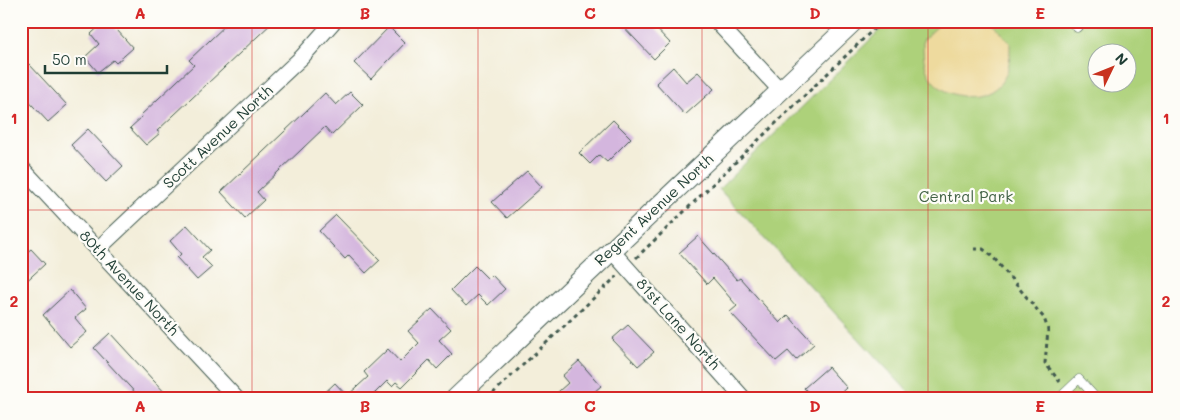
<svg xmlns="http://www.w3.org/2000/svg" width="1180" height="420" font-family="Mali,sans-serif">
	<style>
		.green { fill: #add17a; stroke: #668757; fill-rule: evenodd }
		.sand { fill: #eeda9e; stroke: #868c69 }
		.building { fill: #d4b6de }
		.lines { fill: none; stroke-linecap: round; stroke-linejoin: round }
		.service-casing { stroke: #3f584d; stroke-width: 9 }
		.minor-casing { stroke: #3f584d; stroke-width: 17 }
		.tertiary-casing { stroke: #3f584d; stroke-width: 21 }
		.path { stroke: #3f584d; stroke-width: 3; stroke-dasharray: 4 4; stroke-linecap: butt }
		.service { stroke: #fff; stroke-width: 8 }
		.minor { stroke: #fff; stroke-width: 15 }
		.tertiary { stroke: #fff; stroke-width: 19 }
		.grid { fill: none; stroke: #d62828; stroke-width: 1; stroke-opacity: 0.55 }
		.labels { text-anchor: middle; stroke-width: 4.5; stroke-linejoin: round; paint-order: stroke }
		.street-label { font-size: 15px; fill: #1f3d34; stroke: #fdfcf7 }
		.park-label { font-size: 15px; fill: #426246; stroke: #fdfcf7 }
		.neatline { fill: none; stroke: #d62828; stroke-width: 2 }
		.grid-label { font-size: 16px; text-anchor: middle; font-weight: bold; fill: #d62828 }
	</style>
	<rect width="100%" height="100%" fill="#fdfcf7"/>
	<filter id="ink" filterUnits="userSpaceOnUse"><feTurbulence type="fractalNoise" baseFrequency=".02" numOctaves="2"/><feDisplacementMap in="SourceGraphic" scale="10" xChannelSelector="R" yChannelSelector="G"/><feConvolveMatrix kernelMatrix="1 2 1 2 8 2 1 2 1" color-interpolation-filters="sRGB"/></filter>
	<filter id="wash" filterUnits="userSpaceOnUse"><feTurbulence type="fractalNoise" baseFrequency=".0096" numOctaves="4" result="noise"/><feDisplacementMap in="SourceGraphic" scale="20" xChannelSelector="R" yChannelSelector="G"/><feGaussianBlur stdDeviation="1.12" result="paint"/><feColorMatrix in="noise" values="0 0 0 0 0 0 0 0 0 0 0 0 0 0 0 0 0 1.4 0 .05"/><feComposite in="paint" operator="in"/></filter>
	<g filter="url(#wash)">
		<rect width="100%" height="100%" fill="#f3eeda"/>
		<path class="green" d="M 889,21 L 1159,21 L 1159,399 L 915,399 L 719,189 ZM 1098,52 L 1128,52 L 1128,82 L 1098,82 Z"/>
		<path class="sand" d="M 943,21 L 990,21 L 1010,43 C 1010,56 1010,69 1003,80 C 987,105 945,100 930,77 C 923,66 923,52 923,40 Z"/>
		<g id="blocks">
			<g class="building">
				<path d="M 105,21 L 109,21 L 133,48 L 116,63 L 113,60 L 98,72 L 85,57 L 99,44 L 91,34 Z"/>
				<path d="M 230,21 L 274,21 L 157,131 L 160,133 L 146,145 L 130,128 L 142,117 L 141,115 L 194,65 L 189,60 Z"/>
				<path d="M 618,21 L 649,21 L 670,43 L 654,59 Z"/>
				<path d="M 389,27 L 405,43 L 371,79 L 354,63 Z"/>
				<path d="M 29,64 L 67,105 L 48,122 L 21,93 L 21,71 Z"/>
				<path d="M 673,67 L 686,82 L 698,72 L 714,89 L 685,115 L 656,83 Z"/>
				<path d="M 350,92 L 363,105 L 332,135 L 325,127 L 257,192 L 264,200 L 245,218 L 221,192 L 325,93 L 336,105 Z"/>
				<path d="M 613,120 L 631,138 L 607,162 L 599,155 L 590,164 L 579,153 Z"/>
				<path d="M 88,129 L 123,166 L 106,182 L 71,145 Z"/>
				<path d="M 527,171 L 542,187 L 507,218 L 492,202 Z"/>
				<path d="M 336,215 L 380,260 L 366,273 L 349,255 L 345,259 L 319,231 Z"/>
				<path d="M 187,225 L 210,250 L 202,257 L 212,267 L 197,280 L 177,258 L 181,254 L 170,241 Z"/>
				<path d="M 698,236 L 737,280 L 740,278 L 780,323 L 788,315 L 814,344 L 796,360 L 788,351 L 776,361 L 730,312 L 737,306 L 713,278 L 707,284 L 679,253 Z"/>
				<path d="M 31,249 L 45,264 L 21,286 L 21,257 Z"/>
				<path d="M 475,266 L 488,279 L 492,275 L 505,289 L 488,305 L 478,295 L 466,306 L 451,290 Z"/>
				<path d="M 70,290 L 86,309 L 75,318 L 87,332 L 70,347 L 43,315 Z"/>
				<path d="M 432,309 L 451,329 L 439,340 L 452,354 L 437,369 L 429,360 L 402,387 L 396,382 L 392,386 L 387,381 L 369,399 L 318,399 L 335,383 L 347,396 L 368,377 L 364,372 L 388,349 L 400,362 L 419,343 L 408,331 Z"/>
				<path d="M 628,325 L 654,352 L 638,366 L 612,339 Z"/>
				<path d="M 110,333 L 153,380 L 171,399 L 141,399 L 94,348 Z"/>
				<path d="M 579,361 L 601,386 L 586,399 L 550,399 L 568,383 L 562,376 Z"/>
				<path d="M 828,367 L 847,388 L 835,399 L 814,399 L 804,388 Z"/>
			</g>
		</g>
	</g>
	<g filter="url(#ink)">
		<use href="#blocks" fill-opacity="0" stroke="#3f584d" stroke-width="1"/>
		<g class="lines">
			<defs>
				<g id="service">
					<path d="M 1070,21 L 1077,28 L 1084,21"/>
					<path d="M 1058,399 L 1079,379 L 1097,399"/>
				</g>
				<g id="minor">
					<path d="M 716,21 L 781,91"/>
					<path d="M 21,167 L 237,399"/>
					<path d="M 98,249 L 302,57 L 334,21"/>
					<path d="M 611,250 L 744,399"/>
				</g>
				<path id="tertiary" d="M 455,399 L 854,21"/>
			</defs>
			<use href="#service" class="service-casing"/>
			<use href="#minor" class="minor-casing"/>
			<use href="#tertiary" class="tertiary-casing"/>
			<g class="path">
				<path d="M 974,249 L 983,249 L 993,257 L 1044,318 L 1048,330 L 1045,363 L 1060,382"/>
				<path d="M 636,258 L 882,21"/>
				<path d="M 487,399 L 617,276"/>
			</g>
			<use href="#service" class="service"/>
			<use href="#minor" class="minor"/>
			<use href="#tertiary" class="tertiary"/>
		</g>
	</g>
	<path class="grid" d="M 252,21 L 252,399M 478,21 L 478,399M 702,21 L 702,399M 928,21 L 928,399M 21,210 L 1159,210"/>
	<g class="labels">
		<g class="street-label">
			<text transform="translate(218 137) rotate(-43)" y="5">Scott Avenue North</text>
			<text transform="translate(654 210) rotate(-43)" y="5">Regent Avenue North</text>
			<text transform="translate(129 283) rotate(47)" y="5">80th Avenue North</text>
			<text transform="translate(678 324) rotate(48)" y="5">81st Lane North</text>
		</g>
		<g class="park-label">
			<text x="966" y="202">Central Park</text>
		</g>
	</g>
	<rect width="1180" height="420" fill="none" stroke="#fdfcf7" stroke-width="55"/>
	<g transform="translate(1112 68) rotate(47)"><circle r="24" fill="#fdfcf7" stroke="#a4b0a9"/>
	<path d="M0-4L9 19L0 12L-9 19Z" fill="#c8321e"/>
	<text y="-8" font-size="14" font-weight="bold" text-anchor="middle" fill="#1f3d34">N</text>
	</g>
	<path d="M45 65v8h122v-8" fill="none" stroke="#1f3d34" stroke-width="2.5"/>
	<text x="52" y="65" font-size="15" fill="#1f3d34" stroke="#fdfcf7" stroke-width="4" paint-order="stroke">50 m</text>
	<rect x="28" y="28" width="1124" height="364" class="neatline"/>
	<g class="grid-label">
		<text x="140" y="19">A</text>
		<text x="365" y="19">B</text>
		<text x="590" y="19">C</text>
		<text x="815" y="19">D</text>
		<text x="1040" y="19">E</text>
		<text x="14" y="124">1</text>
		<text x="1166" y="124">1</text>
		<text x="14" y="307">2</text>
		<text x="1166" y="307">2</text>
		<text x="140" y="412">A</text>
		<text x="365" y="412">B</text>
		<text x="590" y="412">C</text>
		<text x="815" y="412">D</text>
		<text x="1040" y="412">E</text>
	</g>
</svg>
